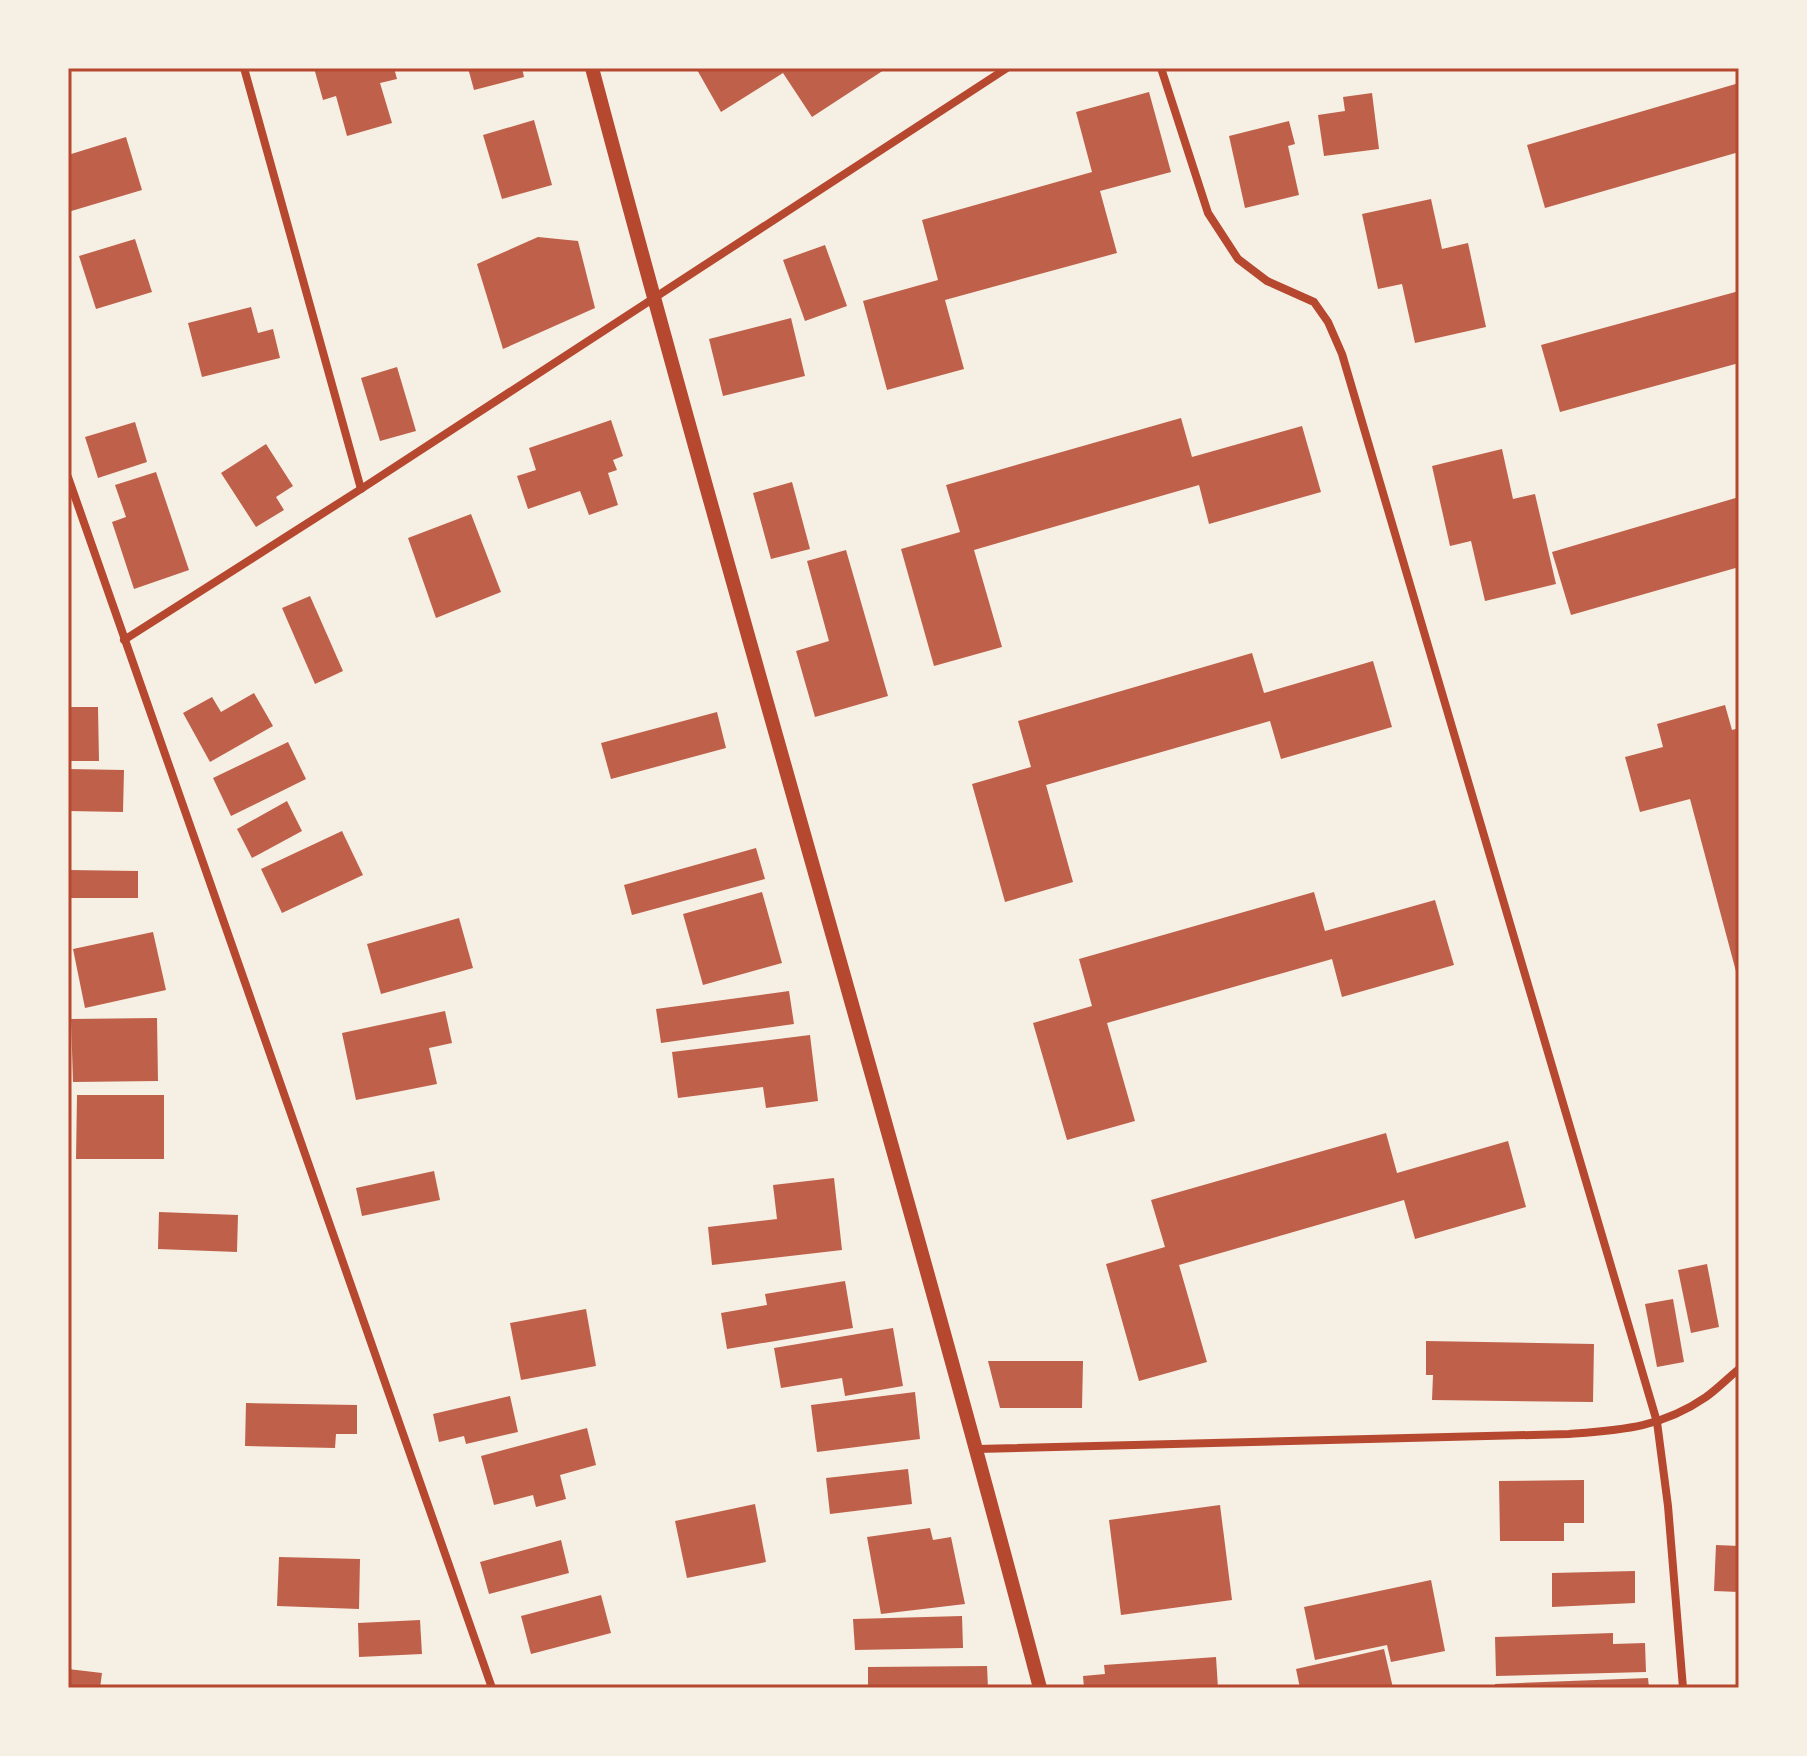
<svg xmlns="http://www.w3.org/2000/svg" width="1807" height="1756" font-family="'Libre Baskerville',serif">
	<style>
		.building { fill: #bf614a }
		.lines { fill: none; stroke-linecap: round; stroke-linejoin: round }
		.minor { stroke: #b5482f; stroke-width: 8 }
		.tertiary { stroke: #b5482f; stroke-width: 14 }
		.neatline { fill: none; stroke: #b5482f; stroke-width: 3 }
	</style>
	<rect width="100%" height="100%" fill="#f6efe4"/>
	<g class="building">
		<path d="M 314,68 L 394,68 L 397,79 L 380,83 L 392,123 L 347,136 L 336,96 L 323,100 Z"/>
		<path d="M 468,68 L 522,68 L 524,77 L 474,90 Z"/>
		<path d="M 696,68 L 887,68 L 812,117 L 783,73 L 721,112 Z"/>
		<path d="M 1739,83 L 1739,152 L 1545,208 L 1527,145 Z"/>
		<path d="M 1149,92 L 1171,172 L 1100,191 L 1117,253 L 945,300 L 964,369 L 887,390 L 863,301 L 938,280 L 922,220 L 1092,172 L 1076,112 Z"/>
		<path d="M 1372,93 L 1379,149 L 1324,156 L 1318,115 L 1345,111 L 1343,97 Z"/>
		<path d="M 534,120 L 552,185 L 502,199 L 483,135 Z"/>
		<path d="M 1289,121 L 1295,144 L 1288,146 L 1299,195 L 1245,208 L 1229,136 Z"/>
		<path d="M 126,137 L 142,190 L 68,212 L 68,155 Z"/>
		<path d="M 1431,199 L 1442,249 L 1468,243 L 1486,327 L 1415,343 L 1402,284 L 1378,289 L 1362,214 Z"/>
		<path d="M 538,237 L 578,241 L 595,308 L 503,349 L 477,264 Z"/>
		<path d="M 135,239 L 152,292 L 96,309 L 79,256 Z"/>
		<path d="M 825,245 L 847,306 L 805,321 L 783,260 Z"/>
		<path d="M 1739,291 L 1739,363 L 1560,412 L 1541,345 Z"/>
		<path d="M 251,307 L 258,333 L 273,329 L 280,358 L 202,377 L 188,323 Z"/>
		<path d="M 791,318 L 805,376 L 723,396 L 709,339 Z"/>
		<path d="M 397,367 L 416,431 L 380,441 L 361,378 Z"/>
		<path d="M 1181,418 L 1192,457 L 1302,426 L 1321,492 L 1209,524 L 1199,485 L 974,550 L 1002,647 L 934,666 L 901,549 L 960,532 L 946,485 Z"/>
		<path d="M 611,420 L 623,456 L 613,460 L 617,470 L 608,473 L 618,505 L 589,515 L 580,491 L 528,509 L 517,476 L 536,470 L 529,448 Z"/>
		<path d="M 135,422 L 147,462 L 98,478 L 85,437 Z"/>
		<path d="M 266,444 L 293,486 L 276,497 L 284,510 L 256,527 L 221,473 Z"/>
		<path d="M 1502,449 L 1513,499 L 1535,494 L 1556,584 L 1485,601 L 1471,541 L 1450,546 L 1432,466 Z"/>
		<path d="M 156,472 L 189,570 L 134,589 L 112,522 L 126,517 L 115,485 Z"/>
		<path d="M 792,482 L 810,549 L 771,559 L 753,493 Z"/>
		<path d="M 1739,497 L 1739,567 L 1571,615 L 1552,552 Z"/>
		<path d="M 471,514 L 501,592 L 436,618 L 408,538 Z"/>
		<path d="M 846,550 L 888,696 L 815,717 L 796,651 L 829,641 L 807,561 Z"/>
		<path d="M 310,596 L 343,671 L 315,684 L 282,608 Z"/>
		<path d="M 1252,653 L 1264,693 L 1373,661 L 1392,727 L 1281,759 L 1270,721 L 1046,785 L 1073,882 L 1005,902 L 972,784 L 1031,767 L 1018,721 Z"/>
		<path d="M 254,693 L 273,726 L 210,762 L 183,713 L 212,697 L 221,712 Z"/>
		<path d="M 1725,705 L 1732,730 L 1739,728 L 1738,979 L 1690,799 L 1640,812 L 1625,757 L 1663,747 L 1657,724 Z"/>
		<path d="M 68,707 L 98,707 L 99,761 L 68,761 Z"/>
		<path d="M 717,712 L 726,748 L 611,779 L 601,743 Z"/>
		<path d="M 288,742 L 306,779 L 231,816 L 213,778 Z"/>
		<path d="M 68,769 L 124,770 L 123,812 L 68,811 Z"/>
		<path d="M 287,801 L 302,831 L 252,858 L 237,829 Z"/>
		<path d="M 342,831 L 363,875 L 282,913 L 261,869 Z"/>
		<path d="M 756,848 L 765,879 L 632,915 L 624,885 Z"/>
		<path d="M 68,870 L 138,871 L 138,898 L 68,898 Z"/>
		<path d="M 762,892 L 782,963 L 703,985 L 683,914 Z"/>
		<path d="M 1314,892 L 1325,931 L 1435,900 L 1454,965 L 1342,997 L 1332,959 L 1107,1023 L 1135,1121 L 1067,1140 L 1033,1023 L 1092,1006 L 1079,959 Z"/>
		<path d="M 459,918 L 473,968 L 381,994 L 367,944 Z"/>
		<path d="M 153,932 L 166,990 L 85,1008 L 73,949 Z"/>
		<path d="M 789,991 L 794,1024 L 661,1043 L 656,1009 Z"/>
		<path d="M 445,1011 L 452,1043 L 429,1048 L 437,1084 L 356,1100 L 342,1033 Z"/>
		<path d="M 157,1018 L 158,1081 L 73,1082 L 71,1019 Z"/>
		<path d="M 810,1035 L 818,1101 L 766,1108 L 763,1087 L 678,1098 L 672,1052 Z"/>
		<path d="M 77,1095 L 164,1095 L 164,1159 L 76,1159 Z"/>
		<path d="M 1386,1133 L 1397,1173 L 1508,1141 L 1526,1207 L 1415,1239 L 1404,1200 L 1179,1265 L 1207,1362 L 1139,1381 L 1106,1264 L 1165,1247 L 1151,1200 Z"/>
		<path d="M 434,1171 L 440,1200 L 362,1216 L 356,1188 Z"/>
		<path d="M 834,1178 L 842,1250 L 712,1265 L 708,1227 L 777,1219 L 773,1185 Z"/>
		<path d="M 159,1212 L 238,1215 L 237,1252 L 158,1249 Z"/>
		<path d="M 1707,1264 L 1719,1327 L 1691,1333 L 1678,1270 Z"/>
		<path d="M 845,1281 L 853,1328 L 727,1349 L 721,1313 L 767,1305 L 765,1294 Z"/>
		<path d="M 1673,1299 L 1684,1362 L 1657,1367 L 1645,1304 Z"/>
		<path d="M 586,1309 L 596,1366 L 521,1380 L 510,1323 Z"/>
		<path d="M 893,1328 L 903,1386 L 845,1396 L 842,1378 L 781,1388 L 774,1348 Z"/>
		<path d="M 1426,1341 L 1594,1344 L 1593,1402 L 1432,1400 L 1433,1375 L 1426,1375 Z"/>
		<path d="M 988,1361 L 1083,1361 L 1082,1408 L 1000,1408 Z"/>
		<path d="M 915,1392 L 920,1439 L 817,1452 L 811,1405 Z"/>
		<path d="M 510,1396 L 518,1432 L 466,1444 L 464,1436 L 439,1442 L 433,1414 Z"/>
		<path d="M 246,1403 L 357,1405 L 357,1434 L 336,1434 L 335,1448 L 245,1446 Z"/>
		<path d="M 587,1428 L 596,1465 L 560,1475 L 566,1499 L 536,1507 L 533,1495 L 494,1505 L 481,1456 Z"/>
		<path d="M 908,1469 L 912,1504 L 830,1514 L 826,1478 Z"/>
		<path d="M 1584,1480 L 1584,1523 L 1564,1523 L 1564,1541 L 1500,1541 L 1499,1481 Z"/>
		<path d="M 755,1504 L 766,1562 L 687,1578 L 675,1521 Z"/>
		<path d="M 1220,1505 L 1232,1600 L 1121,1615 L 1109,1520 Z"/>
		<path d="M 930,1528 L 933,1540 L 951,1537 L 965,1604 L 881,1614 L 867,1537 Z"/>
		<path d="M 561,1540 L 569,1573 L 489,1594 L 480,1562 Z"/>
		<path d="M 1716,1545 L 1739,1546 L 1739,1592 L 1714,1591 Z"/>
		<path d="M 279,1557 L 360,1559 L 359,1609 L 277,1606 Z"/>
		<path d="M 1635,1571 L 1635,1603 L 1552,1607 L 1552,1573 Z"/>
		<path d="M 1431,1580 L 1445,1651 L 1391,1662 L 1387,1645 L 1315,1660 L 1304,1607 Z"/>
		<path d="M 601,1595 L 611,1633 L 531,1654 L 521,1616 Z"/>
		<path d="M 962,1616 L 963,1648 L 855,1650 L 853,1619 Z"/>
		<path d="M 420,1620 L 422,1654 L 359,1657 L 358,1623 Z"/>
		<path d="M 1613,1633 L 1613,1644 L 1645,1643 L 1646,1672 L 1496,1676 L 1495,1637 Z"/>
		<path d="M 1384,1649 L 1393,1688 L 1300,1688 L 1296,1669 Z"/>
		<path d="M 1216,1657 L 1218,1688 L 1084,1688 L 1083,1676 L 1105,1674 L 1104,1665 Z"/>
		<path d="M 987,1666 L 988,1688 L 868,1688 L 868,1667 Z"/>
		<path d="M 68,1669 L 102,1673 L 100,1688 L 68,1688 Z"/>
		<path d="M 1648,1678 L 1649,1688 L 1495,1688 L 1495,1684 Z"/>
	</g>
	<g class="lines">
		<g class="minor">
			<path d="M 244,68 L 361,489"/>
			<path d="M 1161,68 L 1208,213 L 1238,259 L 1267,281 L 1314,302 L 1328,322 L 1342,354 L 1657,1422 L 1668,1506 L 1683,1688"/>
			<path d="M 68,477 L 492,1688"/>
			<path d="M 124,640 L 361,489 L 1007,68"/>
			<path d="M 977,1449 L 1569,1434 C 1621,1430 1661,1428 1706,1397 C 1717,1389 1728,1378 1739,1369"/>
		</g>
		<path class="tertiary" d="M 592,68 C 736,610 897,1146 1040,1688"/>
	</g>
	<rect width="1807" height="1756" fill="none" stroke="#f6efe4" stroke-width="140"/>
	<rect x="70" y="70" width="1667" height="1616" class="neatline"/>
</svg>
